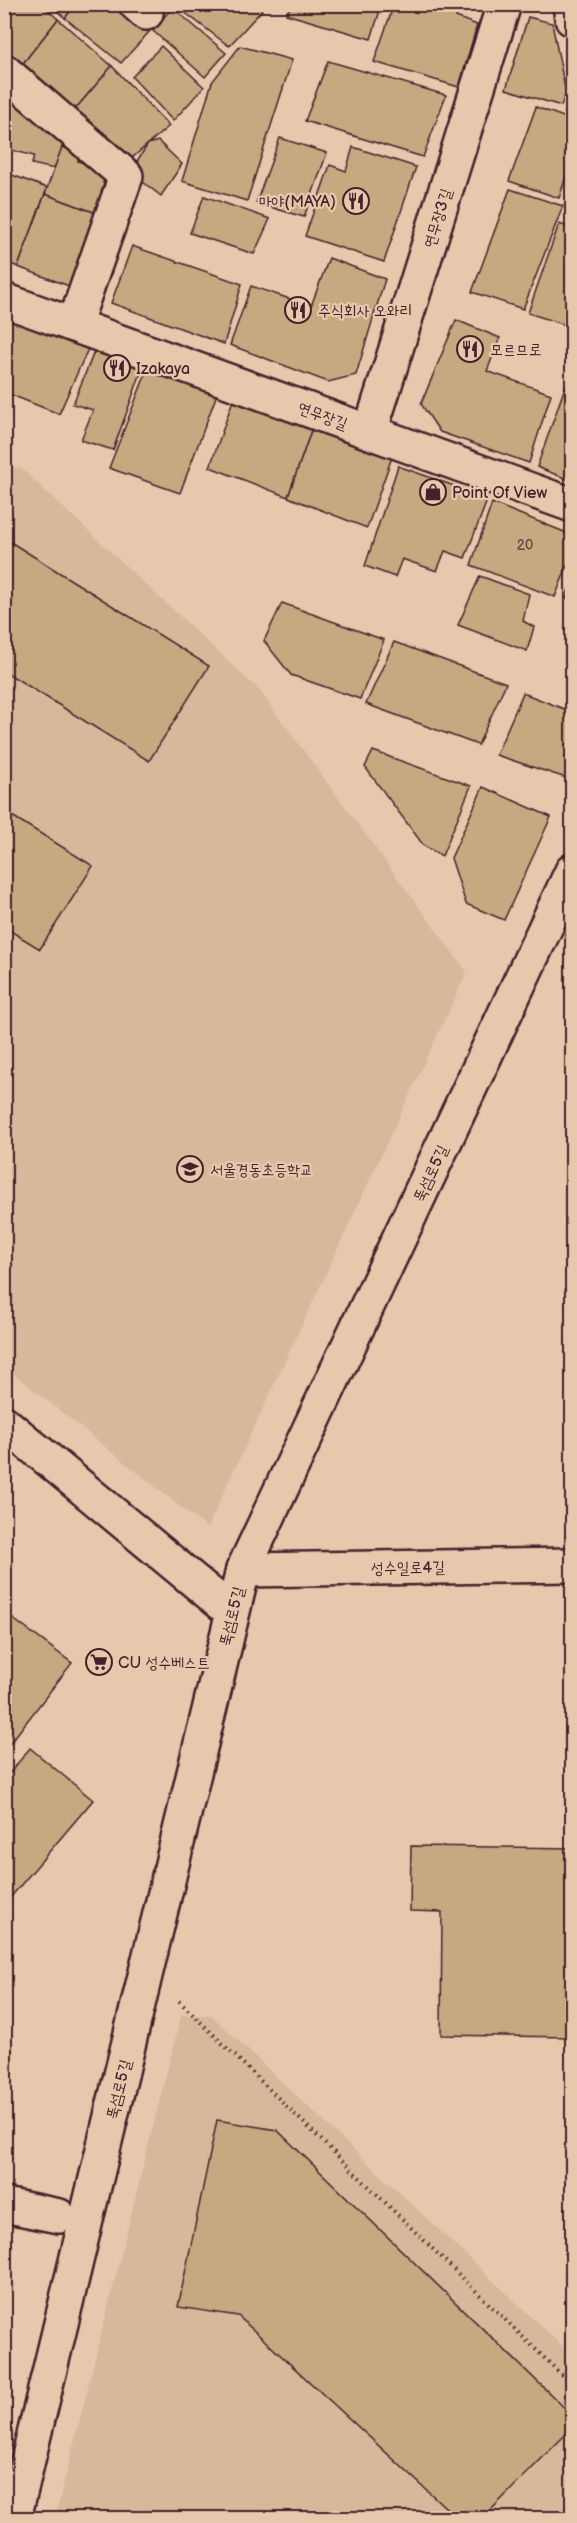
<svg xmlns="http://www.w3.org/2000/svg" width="577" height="2523" font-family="'Balsamiq Sans','Poor Story',sans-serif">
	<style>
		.built { fill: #d6b99b }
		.building { fill: #c6a980; stroke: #4a1f2b; stroke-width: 1.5 }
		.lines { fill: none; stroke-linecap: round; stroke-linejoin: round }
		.street-casing { stroke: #4a1f2b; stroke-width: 38 }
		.path { stroke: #4a1f2b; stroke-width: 4; stroke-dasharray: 1.5 4.5; stroke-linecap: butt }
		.street { stroke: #e6c9ad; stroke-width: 33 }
		.labels { text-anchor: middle; stroke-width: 4.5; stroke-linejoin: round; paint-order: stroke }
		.number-label { font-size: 14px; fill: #694240 }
		.poi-label { font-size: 16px; fill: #4a1f2b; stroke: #e6c9ad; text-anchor: start }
		.street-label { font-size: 16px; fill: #4a1f2b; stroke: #e6c9ad }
	</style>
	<rect width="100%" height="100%" fill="#e6c9ad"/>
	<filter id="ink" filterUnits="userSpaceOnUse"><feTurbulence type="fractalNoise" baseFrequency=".0167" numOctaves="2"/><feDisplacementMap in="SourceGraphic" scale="12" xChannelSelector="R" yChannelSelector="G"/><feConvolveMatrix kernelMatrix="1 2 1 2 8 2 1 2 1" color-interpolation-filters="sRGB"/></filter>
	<g filter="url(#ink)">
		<g class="built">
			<path d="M 4,467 L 21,468 L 259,690 L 467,972 L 207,1528 L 5,1367 Z"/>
			<path d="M 181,2015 L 211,2015 L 572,2355 L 572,2518 L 55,2518 Z"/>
		</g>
		<g class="building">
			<path d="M 4,4 L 41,4 L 58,19 L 17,71 L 4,60 Z"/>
			<path d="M 49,4 L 76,4 L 65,18 Z"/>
			<path d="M 76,4 L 120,4 L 149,32 L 121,63 L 65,18 Z"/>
			<path d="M 255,4 L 262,10 L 229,46 L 175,5 Z"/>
			<path d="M 292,4 L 382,4 L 371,39 L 286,14 Z"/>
			<path d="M 394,4 L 459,4 L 456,17 L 477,25 L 459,87 L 374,62 Z"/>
			<path d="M 172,7 L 226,53 L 205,77 L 153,31 Z"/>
			<path d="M 528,17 L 552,23 L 566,93 L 561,106 L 506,89 Z"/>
			<path d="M 58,19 L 112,66 L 71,114 L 17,71 Z"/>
			<path d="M 161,46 L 204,87 L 173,121 L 132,77 Z"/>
			<path d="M 240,46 L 292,60 L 247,201 L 182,181 L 212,82 Z"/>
			<path d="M 328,61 L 446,95 L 423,157 L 305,121 Z"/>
			<path d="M 112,66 L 169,126 L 125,164 L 71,114 Z"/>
			<path d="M 12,89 L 67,136 L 54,169 L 32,164 L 34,156 L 4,148 L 4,116 Z"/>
			<path d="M 536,107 L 572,120 L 572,159 L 559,198 L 509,181 Z"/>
			<path d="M 280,138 L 327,153 L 304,217 L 256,203 Z"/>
			<path d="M 158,141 L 182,164 L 161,196 L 130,172 L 148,144 Z"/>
			<path d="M 62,147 L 81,152 L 78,161 L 106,171 L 103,183 L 113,186 L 104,216 L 45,194 Z"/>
			<path d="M 353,147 L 416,167 L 384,262 L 305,236 L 330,165 L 346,171 Z"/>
			<path d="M 4,172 L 47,188 L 18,267 L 4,261 Z"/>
			<path d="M 510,189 L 563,206 L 523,309 L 472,292 Z"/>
			<path d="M 45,194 L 104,216 L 77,289 L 18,267 Z"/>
			<path d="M 204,196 L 270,219 L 254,254 L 190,233 Z"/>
			<path d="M 559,224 L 572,228 L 572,327 L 528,313 Z"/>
			<path d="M 132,246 L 242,284 L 224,344 L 111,303 Z"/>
			<path d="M 329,258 L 385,279 L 356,375 L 328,382 L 230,345 L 251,286 L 311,306 Z"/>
			<path d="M 4,315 L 88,349 L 59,414 L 4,392 Z"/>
			<path d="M 456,320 L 500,338 L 487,371 L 551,394 L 529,463 L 440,432 L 421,404 Z"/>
			<path d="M 94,352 L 143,367 L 113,450 L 81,440 L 93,410 L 73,404 Z"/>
			<path d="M 148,368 L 217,394 L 180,493 L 109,468 Z"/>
			<path d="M 565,387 L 572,390 L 572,481 L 537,467 Z"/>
			<path d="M 233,400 L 312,428 L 288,497 L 210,467 Z"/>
			<path d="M 312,428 L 392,457 L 367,528 L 288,497 Z"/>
			<path d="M 398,466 L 488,498 L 465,558 L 445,551 L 437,571 L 402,559 L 395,577 L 365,566 Z"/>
			<path d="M 492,503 L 572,535 L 572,554 L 555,597 L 471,565 Z"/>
			<path d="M 4,538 L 209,666 L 149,761 L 4,671 Z"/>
			<path d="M 480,576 L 529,594 L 523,621 L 534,627 L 527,651 L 458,625 Z"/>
			<path d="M 572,579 L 572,600 L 566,598 Z"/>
			<path d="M 282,603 L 384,640 L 360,699 L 291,675 L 264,641 Z"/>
			<path d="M 394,642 L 506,683 L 478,745 L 366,704 Z"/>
			<path d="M 523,693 L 572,712 L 572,780 L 496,755 Z"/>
			<path d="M 373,751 L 471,786 L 442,856 L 424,846 L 365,767 Z"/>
			<path d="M 483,787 L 551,817 L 504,920 L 466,904 L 451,858 Z"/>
			<path d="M 4,811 L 93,866 L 40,949 L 4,927 Z"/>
			<path d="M 572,1104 L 572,1232 L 565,1173 L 570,1110 Z"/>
			<path d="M 4,1612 L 72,1663 L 4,1751 Z"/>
			<path d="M 30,1748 L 93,1800 L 4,1905 L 4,1780 Z"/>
			<path d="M 411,1846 L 572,1848 L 572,2037 L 441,2035 L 442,1912 L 410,1911 Z"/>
			<path d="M 217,2120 L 277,2130 L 572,2415 L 572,2428 L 483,2518 L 457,2518 L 238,2316 L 178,2307 Z"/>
			<path d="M 572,2510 L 572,2518 L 563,2518 Z"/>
		</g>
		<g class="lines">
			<defs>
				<g id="street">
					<path d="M 136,4 L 146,13"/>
					<path d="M 570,4 L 572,19"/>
					<path d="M 4,71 L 126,176 L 74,325"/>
					<path d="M 4,300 L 572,505"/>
					<path d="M 370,432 L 504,4"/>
					<path d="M 4,1423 L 232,1612"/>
					<path d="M 243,1570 L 572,1565"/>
					<path d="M 4,2205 L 59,2216"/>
					<path d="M 14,2518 L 243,1570 L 572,871"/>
				</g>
			</defs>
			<use href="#street" class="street-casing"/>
			<path class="path" d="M 179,2001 L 572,2385"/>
			<use href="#street" class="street"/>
		</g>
	</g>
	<defs>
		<symbol id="restaurant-ring" viewBox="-11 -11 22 22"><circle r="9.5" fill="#e6c9ad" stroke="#4a1f2b" stroke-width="1.5"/><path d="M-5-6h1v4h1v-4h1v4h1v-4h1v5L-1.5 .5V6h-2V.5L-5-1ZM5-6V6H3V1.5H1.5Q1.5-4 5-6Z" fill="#4a1f2b"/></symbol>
		<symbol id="shop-ring" viewBox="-11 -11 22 22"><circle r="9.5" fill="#e6c9ad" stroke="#4a1f2b" stroke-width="1.5"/><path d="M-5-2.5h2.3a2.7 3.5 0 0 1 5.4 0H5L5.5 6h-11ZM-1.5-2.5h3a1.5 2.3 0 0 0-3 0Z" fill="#4a1f2b"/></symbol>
		<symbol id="school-ring" viewBox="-11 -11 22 22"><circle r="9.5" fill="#e6c9ad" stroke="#4a1f2b" stroke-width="1.5"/><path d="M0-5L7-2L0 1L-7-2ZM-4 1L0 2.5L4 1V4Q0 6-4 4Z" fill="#4a1f2b"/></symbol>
		<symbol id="supermarket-ring" viewBox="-11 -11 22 22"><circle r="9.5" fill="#e6c9ad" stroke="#4a1f2b" stroke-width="1.5"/><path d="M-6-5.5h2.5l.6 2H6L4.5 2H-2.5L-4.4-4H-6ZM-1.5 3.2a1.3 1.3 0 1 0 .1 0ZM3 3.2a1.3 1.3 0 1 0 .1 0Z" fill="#4a1f2b"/></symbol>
	</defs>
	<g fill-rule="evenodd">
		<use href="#restaurant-ring" x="341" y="186" width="30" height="30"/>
		<use href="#restaurant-ring" x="283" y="295" width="30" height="30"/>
		<use href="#restaurant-ring" x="455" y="334" width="30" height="30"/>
		<use href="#restaurant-ring" x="102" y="353" width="30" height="30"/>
		<use href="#shop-ring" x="418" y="477" width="30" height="30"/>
		<use href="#school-ring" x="175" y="1154" width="30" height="30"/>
		<use href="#supermarket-ring" x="84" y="1647" width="30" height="30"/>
	</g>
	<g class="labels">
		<g class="number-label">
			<text x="525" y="550">20</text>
		</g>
		<g class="poi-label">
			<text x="336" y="207" text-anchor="end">마야(MAYA)</text>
			<text x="318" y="316">주식회사 오와리</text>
			<text x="490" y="355">모르므로</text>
			<text x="136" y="374">Izakaya</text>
			<text x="452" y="498">Point Of View</text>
			<text x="210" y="1175">서울경동초등학교</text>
			<text x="118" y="1668">CU 성수베스트</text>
		</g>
		<g class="street-label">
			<text transform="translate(437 218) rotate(-73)" y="6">연무장3길</text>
			<text transform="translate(323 415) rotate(20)" y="6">연무장길</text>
			<text transform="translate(430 1173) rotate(-65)" y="6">뚝섬로5길</text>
			<text transform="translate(408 1567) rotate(-1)" y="6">성수일로4길</text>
			<text transform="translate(231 1616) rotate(-76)" y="6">뚝섬로5길</text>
			<text transform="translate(118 2089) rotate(-76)" y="6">뚝섬로5길</text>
		</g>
	</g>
	<rect width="577" height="2523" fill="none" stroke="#e6c9ad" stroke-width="24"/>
	<rect x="12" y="12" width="553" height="2499" fill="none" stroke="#4a1f2b" stroke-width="2" filter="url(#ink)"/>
</svg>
